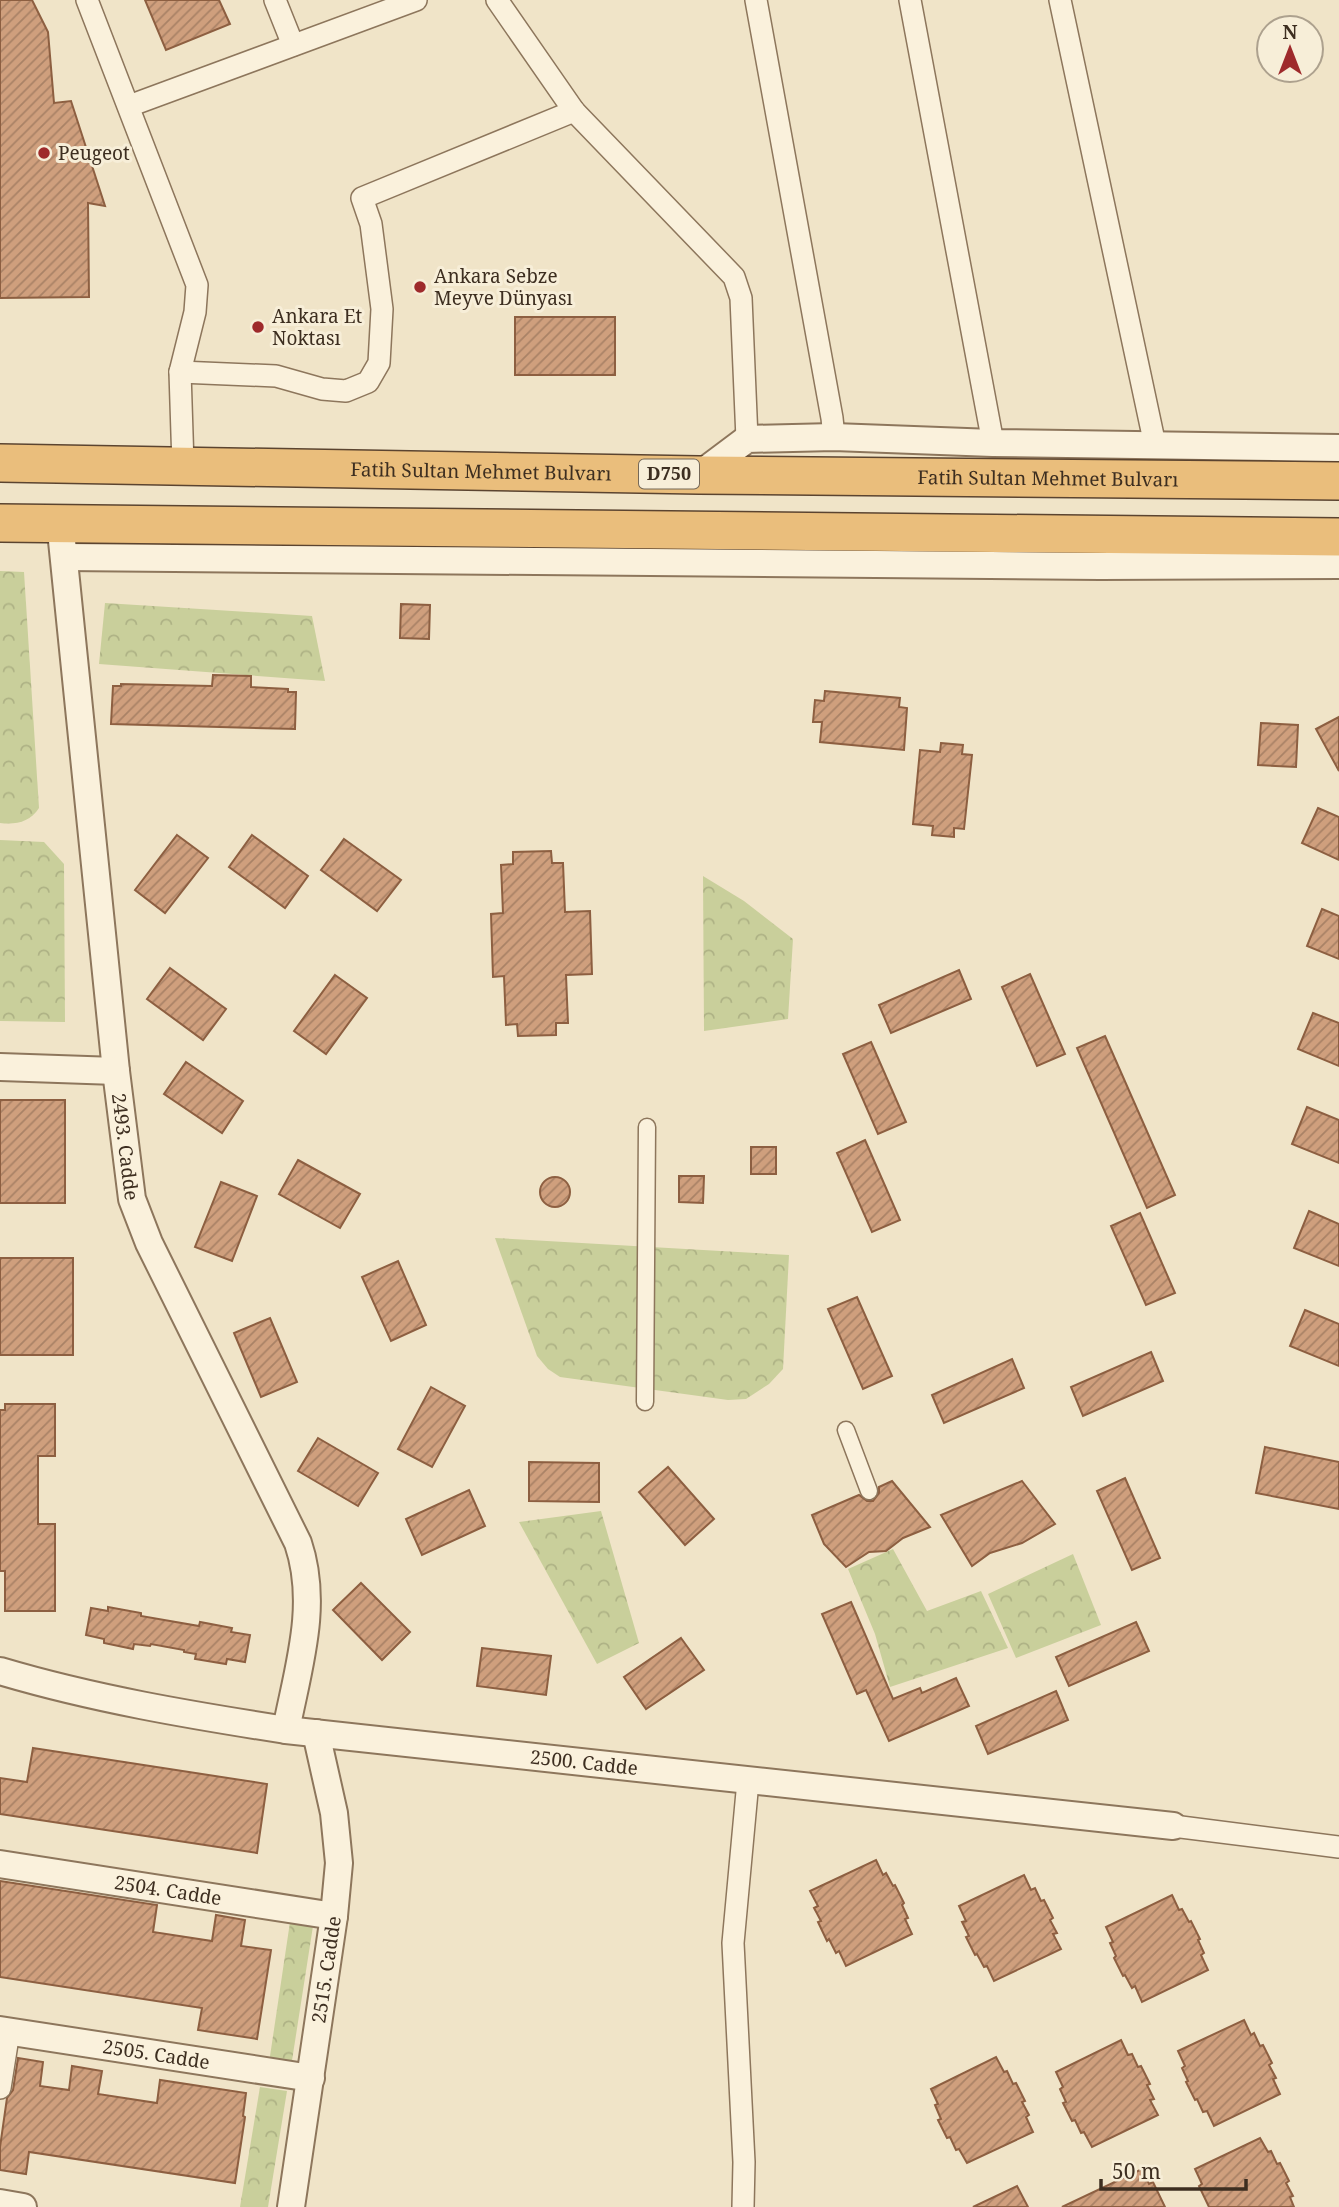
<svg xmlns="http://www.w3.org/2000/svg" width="1339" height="2207" font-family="'Noto Serif',serif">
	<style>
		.forest { fill: url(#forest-crowns) }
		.building { fill: url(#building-hatch); stroke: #8d5f41; stroke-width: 2 }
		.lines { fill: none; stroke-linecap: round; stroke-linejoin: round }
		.pedestrian-casing { stroke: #8d765c; stroke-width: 19 }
		.minor-casing { stroke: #8d765c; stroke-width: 24 }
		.tertiary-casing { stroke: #8d765c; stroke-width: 30 }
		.trunk-casing { stroke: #5b4430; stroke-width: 40 }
		.pedestrian { stroke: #faf1dc; stroke-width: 16 }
		.minor { stroke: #faf1dc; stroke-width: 21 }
		.tertiary { stroke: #faf1dc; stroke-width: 26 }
		.trunk { stroke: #eabe7c; stroke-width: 37 }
		.poi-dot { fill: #9e2a2b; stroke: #f7eed8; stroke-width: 2.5 }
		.labels { text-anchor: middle; stroke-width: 6; stroke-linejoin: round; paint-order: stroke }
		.shield { fill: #f7eed8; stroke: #756857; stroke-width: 2 }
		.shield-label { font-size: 18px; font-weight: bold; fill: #3d2e20 }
		.poi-label { font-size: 19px; fill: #3d2e20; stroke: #f7eed8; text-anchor: start }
		.street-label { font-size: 19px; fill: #3d2e20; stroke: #f7eed8 }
	</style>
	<defs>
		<pattern id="forest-crowns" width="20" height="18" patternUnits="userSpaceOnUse" patternTransform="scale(1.75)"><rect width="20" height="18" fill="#c9cf9b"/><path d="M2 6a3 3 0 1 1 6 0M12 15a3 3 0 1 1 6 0" fill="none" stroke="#aeb285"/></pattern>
		<pattern id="building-hatch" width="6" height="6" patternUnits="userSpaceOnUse" patternTransform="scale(1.75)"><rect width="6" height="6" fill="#cf9f7d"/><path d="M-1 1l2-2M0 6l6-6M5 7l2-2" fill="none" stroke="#a98266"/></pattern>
	</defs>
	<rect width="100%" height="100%" fill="#f0e4c8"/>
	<g class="forest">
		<path d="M 0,571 L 24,572 L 39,808 C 30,822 16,825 0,823 Z"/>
		<path d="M 105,603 L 312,616 L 325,681 L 99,664 Z"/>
		<path d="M 0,840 L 44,842 L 64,864 L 65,1022 L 0,1021 Z"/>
		<path d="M 703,876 L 744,901 L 793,939 L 788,1019 L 704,1031 Z"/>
		<path d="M 495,1238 L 789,1255 L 783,1369 L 769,1384 L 746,1399 L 728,1400 L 560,1377 L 548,1369 L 537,1356 Z"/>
		<path d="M 601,1511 L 639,1643 L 597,1664 L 519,1522 Z"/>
		<path d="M 893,1549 L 927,1611 L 981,1591 L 1008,1648 L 890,1687 L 875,1634 L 848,1569 Z"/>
		<path d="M 1073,1554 L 1101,1625 L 1016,1658 L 988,1594 Z"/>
		<path d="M 290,1922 L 313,1926 L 291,2067 L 269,2063 Z"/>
		<path d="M 260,2087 L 287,2091 L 268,2207 L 240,2207 Z"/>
	</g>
	<g class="building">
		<path d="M 0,0 L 32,0 L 48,32 L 54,103 L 71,101 L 105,206 L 88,203 L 89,297 L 0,298 Z"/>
		<path d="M 145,0 L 219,0 L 230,24 L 166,50 Z"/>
		<rect x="515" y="317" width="100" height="58"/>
		<path d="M 401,604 L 430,605 L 429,639 L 400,638 Z"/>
		<path d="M 213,675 L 251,676 L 251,687 L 288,689 L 288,692 L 296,692 L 295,729 L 111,724 L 113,686 L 121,686 L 121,684 L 212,686 Z"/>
		<path d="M 825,691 L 900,698 L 899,707 L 907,708 L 904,750 L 820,742 L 822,722 L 813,722 L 815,700 L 824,701 Z"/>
		<path d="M 1339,717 L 1339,771 L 1316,729 Z"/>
		<path d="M 1261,723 L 1298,725 L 1296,767 L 1258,765 Z"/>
		<path d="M 941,743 L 963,745 L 962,754 L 972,755 L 964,829 L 954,828 L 954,837 L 932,835 L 933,826 L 913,824 L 920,750 L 940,752 Z"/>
		<path d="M 1318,808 L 1339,817 L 1339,860 L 1302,843 Z"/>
		<path d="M 177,835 L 208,858 L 165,913 L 135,890 Z"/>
		<path d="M 252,835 L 308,876 L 285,908 L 229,867 Z"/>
		<path d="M 344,839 L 401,880 L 377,911 L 321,870 Z"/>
		<path d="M 551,851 L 552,863 L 563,863 L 565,912 L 590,911 L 592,974 L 566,975 L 568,1023 L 556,1023 L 556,1035 L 518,1036 L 517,1024 L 506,1025 L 504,976 L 493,977 L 491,914 L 503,913 L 501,865 L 513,864 L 513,852 Z"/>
		<path d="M 1322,909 L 1339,916 L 1339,959 L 1307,946 Z"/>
		<path d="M 170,968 L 226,1009 L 203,1040 L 147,999 Z"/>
		<path d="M 959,970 L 971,999 L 891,1033 L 879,1005 Z"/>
		<path d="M 1030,974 L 1065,1054 L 1037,1066 L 1002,987 Z"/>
		<path d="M 335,975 L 367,998 L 326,1054 L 294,1031 Z"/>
		<path d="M 1313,1013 L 1339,1023 L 1339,1066 L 1298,1049 Z"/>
		<path d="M 1105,1036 L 1175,1195 L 1147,1208 L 1077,1048 Z"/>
		<path d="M 871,1042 L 906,1122 L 878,1134 L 843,1054 Z"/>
		<path d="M 186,1062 L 243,1101 L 222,1133 L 164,1094 Z"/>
		<rect x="0" y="1100" width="65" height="103"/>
		<path d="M 1307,1107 L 1339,1120 L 1339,1163 L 1292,1144 Z"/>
		<path d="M 865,1140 L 900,1220 L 872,1232 L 837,1153 Z"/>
		<rect x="751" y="1147" width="25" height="27"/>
		<path d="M 298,1160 L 360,1194 L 340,1228 L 279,1194 Z"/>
		<path d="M 679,1176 L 704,1176 L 703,1203 L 679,1202 Z"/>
		<circle cx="555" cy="1192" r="15"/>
		<path d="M 221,1182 L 257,1196 L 232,1261 L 195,1247 Z"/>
		<path d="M 1309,1211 L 1339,1224 L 1339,1266 L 1294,1248 Z"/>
		<path d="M 1140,1213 L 1175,1293 L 1146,1305 L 1111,1226 Z"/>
		<rect x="0" y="1258" width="73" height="97"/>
		<path d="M 398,1261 L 426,1325 L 391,1341 L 362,1277 Z"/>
		<path d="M 857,1297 L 892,1376 L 863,1389 L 828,1309 Z"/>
		<path d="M 1305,1310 L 1339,1324 L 1339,1366 L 1290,1346 Z"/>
		<path d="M 270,1318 L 297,1382 L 261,1397 L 234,1333 Z"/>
		<path d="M 1151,1352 L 1163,1381 L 1083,1416 L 1071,1387 Z"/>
		<path d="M 1012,1359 L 1024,1388 L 944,1423 L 932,1395 Z"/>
		<path d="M 431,1387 L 465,1406 L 432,1467 L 398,1449 Z"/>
		<path d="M 5,1404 L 55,1404 L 55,1456 L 38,1456 L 38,1524 L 55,1524 L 55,1611 L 5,1611 L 5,1571 L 0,1571 L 0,1410 L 5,1410 Z"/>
		<path d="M 318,1438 L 378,1473 L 358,1506 L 298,1471 Z"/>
		<path d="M 1265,1447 L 1339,1462 L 1339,1509 L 1256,1493 Z"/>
		<path d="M 529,1462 L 599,1463 L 599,1502 L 529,1501 Z"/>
		<path d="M 668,1467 L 714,1519 L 685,1545 L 639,1492 Z"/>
		<path d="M 1125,1478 L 1160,1558 L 1132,1570 L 1097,1491 Z"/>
		<path d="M 892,1481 L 930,1527 L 903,1538 L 886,1551 L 869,1552 L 846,1567 L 824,1544 L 812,1515 L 859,1495 L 867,1501 L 873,1501 L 879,1493 L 879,1487 Z"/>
		<path d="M 1022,1481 L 1055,1524 L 1022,1543 L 990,1553 L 972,1566 L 941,1515 Z"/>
		<path d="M 469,1490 L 485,1526 L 422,1555 L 406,1519 Z"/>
		<path d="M 361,1583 L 410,1632 L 382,1660 L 333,1610 Z"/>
		<path d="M 851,1602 L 893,1699 L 920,1688 L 922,1693 L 956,1678 L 969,1706 L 889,1741 L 866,1690 L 857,1694 L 822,1614 Z"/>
		<path d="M 108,1607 L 141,1613 L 141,1616 L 199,1626 L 200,1622 L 232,1628 L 231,1632 L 250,1635 L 245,1662 L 227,1659 L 226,1664 L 195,1659 L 196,1654 L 184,1652 L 184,1650 L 151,1644 L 150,1646 L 134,1644 L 133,1649 L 104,1643 L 104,1639 L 86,1635 L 91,1608 L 108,1611 Z"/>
		<path d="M 1136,1622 L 1149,1651 L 1069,1686 L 1056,1657 Z"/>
		<path d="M 681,1638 L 704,1670 L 646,1709 L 624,1677 Z"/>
		<path d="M 482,1648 L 551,1656 L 546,1695 L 477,1686 Z"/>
		<path d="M 1056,1691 L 1068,1720 L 988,1754 L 976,1726 Z"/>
		<path d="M 33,1748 L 267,1784 L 257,1853 L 0,1814 L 0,1778 L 27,1782 Z"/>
		<path d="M 876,1860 L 883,1875 L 886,1873 L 893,1886 L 895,1885 L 904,1903 L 902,1905 L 908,1918 L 905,1919 L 912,1934 L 846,1966 L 839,1951 L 836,1953 L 829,1939 L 827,1941 L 818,1922 L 821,1921 L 814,1908 L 818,1906 L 810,1891 Z"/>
		<path d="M 1024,1875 L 1031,1890 L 1035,1888 L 1041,1901 L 1044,1900 L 1053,1918 L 1050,1920 L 1057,1933 L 1053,1934 L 1061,1949 L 994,1981 L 987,1966 L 984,1967 L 977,1954 L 975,1955 L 966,1937 L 969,1936 L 962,1922 L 966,1921 L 959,1906 Z"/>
		<path d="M 0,1881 L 157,1905 L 153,1932 L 212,1941 L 216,1915 L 245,1920 L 241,1946 L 271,1950 L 257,2039 L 198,2030 L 202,2008 L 0,1977 Z"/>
		<path d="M 1172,1895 L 1179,1910 L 1182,1909 L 1189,1922 L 1191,1921 L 1200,1939 L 1198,1940 L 1204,1953 L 1201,1955 L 1208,1970 L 1142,2002 L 1135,1986 L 1132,1988 L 1125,1975 L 1123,1976 L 1114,1958 L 1116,1956 L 1110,1943 L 1113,1942 L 1106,1927 Z"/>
		<path d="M 1244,2020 L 1251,2035 L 1254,2033 L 1260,2046 L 1263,2045 L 1272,2063 L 1269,2065 L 1276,2078 L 1273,2079 L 1280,2094 L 1214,2126 L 1207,2111 L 1203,2112 L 1197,2099 L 1195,2100 L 1186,2082 L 1188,2081 L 1182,2068 L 1185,2066 L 1178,2051 Z"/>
		<path d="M 1121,2040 L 1128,2055 L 1132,2054 L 1138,2067 L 1141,2066 L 1150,2084 L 1147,2085 L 1154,2099 L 1150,2100 L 1158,2115 L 1092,2147 L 1084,2132 L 1081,2133 L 1075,2120 L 1072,2121 L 1063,2103 L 1066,2102 L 1060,2089 L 1063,2087 L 1056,2072 Z"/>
		<path d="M 996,2057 L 1004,2072 L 1007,2071 L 1013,2084 L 1016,2083 L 1025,2101 L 1022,2102 L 1029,2115 L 1026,2117 L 1033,2132 L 967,2163 L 959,2149 L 956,2150 L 950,2137 L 947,2138 L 938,2120 L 941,2119 L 935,2105 L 938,2104 L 931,2089 Z"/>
		<path d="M 18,2058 L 43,2062 L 40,2086 L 69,2090 L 72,2066 L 102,2071 L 98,2094 L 157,2103 L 160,2080 L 246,2093 L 243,2116 L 245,2117 L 235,2183 L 29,2152 L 26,2174 L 0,2170 L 0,2147 L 7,2098 L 13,2090 Z"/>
		<path d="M 1260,2138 L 1268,2152 L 1271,2151 L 1277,2164 L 1280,2163 L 1289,2181 L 1286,2183 L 1293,2196 L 1290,2197 L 1294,2207 L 1209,2207 L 1199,2186 L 1202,2184 L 1195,2169 Z"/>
		<path d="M 1142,2169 L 1149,2184 L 1153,2182 L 1165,2207 L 1062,2207 Z"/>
		<path d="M 1017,2186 L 1028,2207 L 973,2207 Z"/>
	</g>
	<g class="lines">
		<defs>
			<g id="pedestrian">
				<path d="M 645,1402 L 647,1127"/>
				<path d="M 846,1430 L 869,1491"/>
			</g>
			<g id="minor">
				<path d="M 87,0 L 197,285 L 195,312 L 180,372 L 183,465"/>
				<path d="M 275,0 L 293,45"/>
				<path d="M 497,0 L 574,111 L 734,277 L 741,298 L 747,439"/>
				<path d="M 756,0 L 832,418 L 834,437"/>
				<path d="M 910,0 L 993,443"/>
				<path d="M 1060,0 L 1155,445"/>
				<path d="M 129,106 L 416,0"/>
				<path d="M 180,372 L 276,376 L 322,389 L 346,391 L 368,382 L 379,363 L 382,309 L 371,224 L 362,198 L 574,111"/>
				<path d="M 1173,1826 L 1339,1847"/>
				<path d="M 0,2088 L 9,2031"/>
				<path d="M 743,2207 L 744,2162 L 733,1943 L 748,1781"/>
			</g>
			<g id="tertiary">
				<path d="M 699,475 L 747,439 L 834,437 L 993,443 L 1339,448"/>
				<path id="s1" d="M 62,541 L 116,1071 L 132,1199 L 149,1243 L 298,1543 C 319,1605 298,1668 286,1730"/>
				<path d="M 64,557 L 1100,566 L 1339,565"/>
				<path d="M 0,1067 L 116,1071"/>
				<path id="s2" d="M 0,1671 C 94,1699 190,1715 286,1730 L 1173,1826"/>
				<path id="s3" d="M 0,1864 L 334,1916"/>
				<path id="s4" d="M 0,2030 L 311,2078"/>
				<path d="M 0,2203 L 23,2207"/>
				<path id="s5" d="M 291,2207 L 334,1916 L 339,1863 L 334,1813 L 316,1733"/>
			</g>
			<g id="trunk">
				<path id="s6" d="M 0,463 L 699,475 L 1339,481"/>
				<path d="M 0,523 L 1339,537"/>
			</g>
		</defs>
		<use href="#pedestrian" class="pedestrian-casing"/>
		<use href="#minor" class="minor-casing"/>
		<use href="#tertiary" class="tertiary-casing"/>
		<use href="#trunk" class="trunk-casing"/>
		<use href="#pedestrian" class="pedestrian"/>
		<use href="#minor" class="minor"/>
		<use href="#tertiary" class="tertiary"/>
		<use href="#trunk" class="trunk"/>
	</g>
	<g class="poi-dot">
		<circle cx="44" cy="153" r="7"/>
		<circle cx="420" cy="287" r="7"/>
		<circle cx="258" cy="327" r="7"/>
	</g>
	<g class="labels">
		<rect class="shield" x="639" y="459.5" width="60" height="29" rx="5"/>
		<g class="shield-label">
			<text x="669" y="480">D750</text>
		</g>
		<g class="poi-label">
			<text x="58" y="160">Peugeot</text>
			<text x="434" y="283">Ankara Sebze<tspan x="434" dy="22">Meyve Dünyası</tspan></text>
			<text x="272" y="323">Ankara Et<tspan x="272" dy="22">Noktası</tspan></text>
		</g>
		<g class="street-label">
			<text dy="7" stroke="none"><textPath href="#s6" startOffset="481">Fatih Sultan Mehmet Bulvarı</textPath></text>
			<text dy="7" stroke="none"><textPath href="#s6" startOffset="1048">Fatih Sultan Mehmet Bulvarı</textPath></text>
			<text dy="7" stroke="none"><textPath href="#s1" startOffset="609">2493. Cadde</textPath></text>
			<text dy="7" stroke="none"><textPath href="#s2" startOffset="592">2500. Cadde</textPath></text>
			<text dy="7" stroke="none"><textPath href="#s3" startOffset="170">2504. Cadde</textPath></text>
			<text dy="7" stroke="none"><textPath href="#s5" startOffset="240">2515. Cadde</textPath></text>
			<text dy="7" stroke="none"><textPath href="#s4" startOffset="158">2505. Cadde</textPath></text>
		</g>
	</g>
	<g transform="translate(1290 49)"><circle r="33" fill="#f7eed8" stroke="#ada18e" stroke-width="2"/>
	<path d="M0-5L12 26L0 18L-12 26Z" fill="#9e2a2b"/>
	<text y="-10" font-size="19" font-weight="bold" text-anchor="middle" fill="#3d2e20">N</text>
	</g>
	<path d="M1101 2179v10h145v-10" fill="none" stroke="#3d2e20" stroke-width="3.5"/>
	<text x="1112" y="2179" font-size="21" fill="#3d2e20" stroke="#f7eed8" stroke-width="5" paint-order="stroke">50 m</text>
</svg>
